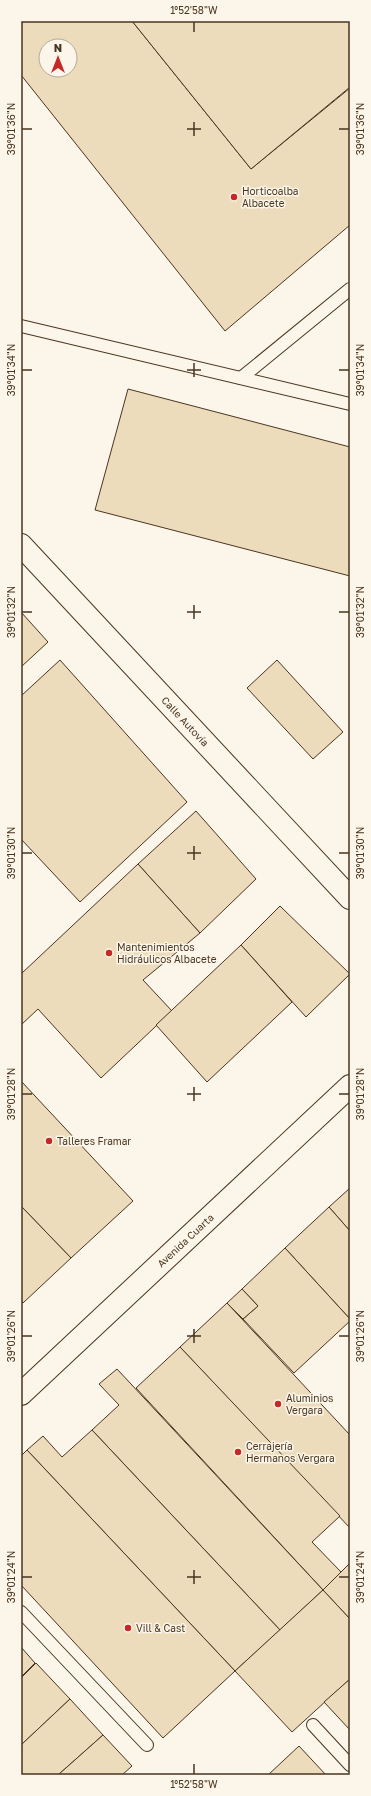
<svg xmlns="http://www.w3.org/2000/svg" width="371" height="1796" font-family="'Golos Text',sans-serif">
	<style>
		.building { fill: #ecdcbc; stroke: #4a3520; fill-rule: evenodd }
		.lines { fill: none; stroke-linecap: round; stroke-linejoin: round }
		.lane-casing { stroke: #4a3520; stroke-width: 14 }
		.street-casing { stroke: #4a3520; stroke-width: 24 }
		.lane { stroke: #fbf6e9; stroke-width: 12 }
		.street { stroke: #fbf6e9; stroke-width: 22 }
		.ticks { fill: none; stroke: #4a3520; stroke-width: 1.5 }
		.poi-dot { fill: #c62828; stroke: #fbf6e9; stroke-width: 1.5 }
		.labels { text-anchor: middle; stroke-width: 3; stroke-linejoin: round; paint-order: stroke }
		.poi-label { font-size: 10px; fill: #4a3520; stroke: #fbf6e9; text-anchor: start }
		.street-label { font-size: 10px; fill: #4a3520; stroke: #fbf6e9 }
		.neatline { fill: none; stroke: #4a3520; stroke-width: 1.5 }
		.ticks-label { font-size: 10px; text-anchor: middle; fill: #4a3520 }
	</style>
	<rect width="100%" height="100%" fill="#fbf6e9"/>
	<g class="building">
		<path d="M 21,21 L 132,21 L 251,169 L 350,88 L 350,225 L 225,331 L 21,75 ZM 46,46 L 70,46 L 70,70 L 46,70 Z"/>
		<path d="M 132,21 L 350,21 L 350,87 L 251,169 Z"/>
		<path d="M 128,389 L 350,447 L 350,576 L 95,510 Z"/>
		<path d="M 21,612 L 48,642 L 21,667 Z"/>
		<path d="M 60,660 L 187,802 L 80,902 L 21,839 L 21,696 Z"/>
		<path d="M 277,660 L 343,732 L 313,759 L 247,688 Z"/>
		<path d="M 196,811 L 256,879 L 200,933 L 138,864 Z"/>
		<path d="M 138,864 L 200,933 L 143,980 L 172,1011 L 101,1078 L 38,1009 L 21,1025 L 21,974 Z"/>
		<path d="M 280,906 L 350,974 L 306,1017 L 241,945 Z"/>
		<path d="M 241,945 L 292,1002 L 207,1082 L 156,1025 Z"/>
		<path d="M 21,1081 L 133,1201 L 71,1258 L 21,1206 Z"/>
		<path d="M 350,1188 L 350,1231 L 329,1207 Z"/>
		<path d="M 21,1206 L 71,1258 L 23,1303 L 21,1300 Z"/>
		<path d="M 329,1207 L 350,1231 L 350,1319 L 285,1248 Z"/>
		<path d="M 285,1248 L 350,1319 L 350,1321 L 294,1373 L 243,1319 L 258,1306 L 242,1289 Z"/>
		<path d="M 242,1289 L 258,1306 L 243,1319 L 227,1303 Z"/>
		<path d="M 227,1303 L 350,1435 L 350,1528 L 180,1347 Z"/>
		<path d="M 180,1347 L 340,1516 L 312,1542 L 341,1572 L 323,1590 L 136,1388 Z"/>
		<path d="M 117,1369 L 323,1590 L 280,1630 L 92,1430 L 119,1405 L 99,1384 Z"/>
		<path d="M 92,1430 L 280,1630 L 235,1671 L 27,1450 L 43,1436 L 62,1457 Z"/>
		<path d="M 27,1450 L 235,1671 L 163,1738 L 21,1585 L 21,1456 Z"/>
		<path d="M 350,1563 L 350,1619 L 323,1590 Z"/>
		<path d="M 323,1590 L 350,1619 L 350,1679 L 292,1732 L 235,1671 Z"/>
		<path d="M 21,1647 L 35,1663 L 21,1677 Z"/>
		<path d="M 36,1663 L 70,1699 L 21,1745 L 21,1678 Z"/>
		<path d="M 350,1679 L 350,1730 L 324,1702 Z"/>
		<path d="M 70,1699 L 103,1735 L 58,1775 L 21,1775 L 21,1745 Z"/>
		<path d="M 103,1735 L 132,1766 L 122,1775 L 58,1775 Z"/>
		<path d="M 299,1746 L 326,1775 L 268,1775 Z"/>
	</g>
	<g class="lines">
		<defs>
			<g id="lane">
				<path d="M 21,326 L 350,404"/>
				<path d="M 241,378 L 350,289"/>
				<path d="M 21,1612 L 147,1745"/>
				<path d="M 313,1725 L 350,1765"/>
			</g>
			<g id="street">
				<path id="s1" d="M 21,545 L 350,898"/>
				<path id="s2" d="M 21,1394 L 350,1086"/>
			</g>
		</defs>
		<use href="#lane" class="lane-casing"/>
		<use href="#street" class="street-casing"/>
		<use href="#lane" class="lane"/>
		<use href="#street" class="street"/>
	</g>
	<path class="ticks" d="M 194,22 L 194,32M 194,122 L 194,136M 22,129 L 32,129M 187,129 L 201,129M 339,129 L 349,129M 194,363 L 194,377M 22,370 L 32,370M 187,370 L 201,370M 339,370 L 349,370M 194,605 L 194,619M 22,612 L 32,612M 187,612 L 201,612M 339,612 L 349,612M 194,846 L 194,860M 22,853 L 32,853M 187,853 L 201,853M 339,853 L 349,853M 194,1087 L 194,1101M 22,1094 L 32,1094M 187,1094 L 201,1094M 339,1094 L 349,1094M 194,1329 L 194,1343M 22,1336 L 32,1336M 187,1336 L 201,1336M 339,1336 L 349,1336M 194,1570 L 194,1584M 22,1577 L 32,1577M 187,1577 L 201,1577M 339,1577 L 349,1577M 194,1764 L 194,1774"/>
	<g class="poi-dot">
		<circle cx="234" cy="197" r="4"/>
		<circle cx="109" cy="953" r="4"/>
		<circle cx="49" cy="1141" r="4"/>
		<circle cx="278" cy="1404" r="4"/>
		<circle cx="238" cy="1452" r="4"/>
		<circle cx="128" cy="1628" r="4"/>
	</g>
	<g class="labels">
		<g class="poi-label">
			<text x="242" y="195">Horticoalba<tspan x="242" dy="12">Albacete</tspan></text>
			<text x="117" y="951">Mantenimientos<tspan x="117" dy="12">Hidráulicos Albacete</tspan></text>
			<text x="57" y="1145">Talleres Framar</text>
			<text x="286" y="1402">Aluminios<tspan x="286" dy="12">Vergara</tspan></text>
			<text x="246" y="1450">Cerrajería<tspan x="246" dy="12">Hermanos Vergara</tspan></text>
			<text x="136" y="1632">Vill &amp; Cast</text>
		</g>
		<g class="street-label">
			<text dy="4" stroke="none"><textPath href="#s1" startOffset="241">Calle Autovía</textPath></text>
			<text dy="4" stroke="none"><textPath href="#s2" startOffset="225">Avenida Cuarta</textPath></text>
		</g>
	</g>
	<rect width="371" height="1796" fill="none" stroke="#fbf6e9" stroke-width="44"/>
	<g transform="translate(58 58)"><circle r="19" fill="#fbf6e9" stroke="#b4a999"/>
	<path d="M0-3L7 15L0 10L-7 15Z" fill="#c62828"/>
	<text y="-6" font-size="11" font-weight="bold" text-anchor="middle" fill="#4a3520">N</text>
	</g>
	<rect x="22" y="22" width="327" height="1752" class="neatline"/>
	<g class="ticks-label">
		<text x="194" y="14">1°52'58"W</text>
		<text transform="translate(11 129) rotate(-90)" y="4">39°01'36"N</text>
		<text transform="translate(360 129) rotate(-90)" y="4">39°01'36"N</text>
		<text transform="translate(11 370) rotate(-90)" y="4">39°01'34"N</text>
		<text transform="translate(360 370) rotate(-90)" y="4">39°01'34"N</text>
		<text transform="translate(11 612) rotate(-90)" y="4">39°01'32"N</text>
		<text transform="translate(360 612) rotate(-90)" y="4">39°01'32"N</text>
		<text transform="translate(11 853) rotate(-90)" y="4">39°01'30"N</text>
		<text transform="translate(360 853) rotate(-90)" y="4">39°01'30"N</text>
		<text transform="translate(11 1094) rotate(-90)" y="4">39°01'28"N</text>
		<text transform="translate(360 1094) rotate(-90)" y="4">39°01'28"N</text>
		<text transform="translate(11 1336) rotate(-90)" y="4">39°01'26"N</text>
		<text transform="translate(360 1336) rotate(-90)" y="4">39°01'26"N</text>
		<text transform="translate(11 1577) rotate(-90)" y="4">39°01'24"N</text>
		<text transform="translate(360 1577) rotate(-90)" y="4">39°01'24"N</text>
		<text x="194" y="1788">1°52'58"W</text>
	</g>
</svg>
